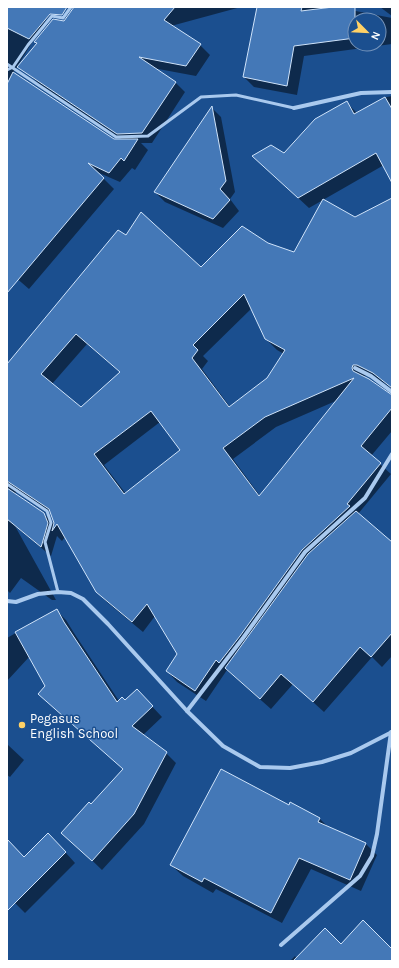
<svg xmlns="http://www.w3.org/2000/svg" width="399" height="968" font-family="Karla,sans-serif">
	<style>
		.shadow { fill: #0007; fill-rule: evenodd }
		.building { fill: #4478b7; stroke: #cfe3fa; fill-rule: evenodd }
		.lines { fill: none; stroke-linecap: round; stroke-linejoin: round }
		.lane { stroke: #a9c9ee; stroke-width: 3 }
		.street { stroke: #a9c9ee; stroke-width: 4 }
		.poi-dot { fill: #ffd166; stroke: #1b4f8f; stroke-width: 1.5 }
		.labels { text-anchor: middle; stroke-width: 3; stroke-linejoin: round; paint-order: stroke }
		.poi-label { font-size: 13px; fill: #fff; stroke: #1b4f8f; text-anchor: start }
	</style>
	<rect width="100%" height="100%" fill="#1b4f8f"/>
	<g class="shadow">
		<path d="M 7,7 L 54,7 L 7,83 Z"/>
		<path d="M 84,7 L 241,7 L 171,26 L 200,45 L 210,55 L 196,76 L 153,68 L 175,82 L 185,92 L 152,143 L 141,143 L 148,150 L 135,170 L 132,168 L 120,182 L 97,172 L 114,189 L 29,289 L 7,270 L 7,96 L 114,140 L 123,140 L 39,84 L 29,74 Z"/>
		<path d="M 258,7 L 335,7 L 392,18 L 392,44 L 304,56 L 297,95 L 254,87 L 244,77 ZM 355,20 L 379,20 L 379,44 L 355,44 Z"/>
		<path d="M 380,7 L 392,7 L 392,16 Z"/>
		<path d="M 392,96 L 392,181 L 384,165 L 309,208 L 253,156 L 284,155 L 347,103 L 357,113 L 387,97 Z"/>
		<path d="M 212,108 L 221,117 L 235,192 L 230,199 L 239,211 L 223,228 L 165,202 L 155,192 Z"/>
		<path d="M 392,200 L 392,389 L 384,383 L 367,375 L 362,377 L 392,396 L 392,431 L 371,456 L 391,474 L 358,514 L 392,544 L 392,656 L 382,667 L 372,657 L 324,712 L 293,684 L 271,709 L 227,670 L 206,701 L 177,682 L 167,671 L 178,655 L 155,616 L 143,632 L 108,603 L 97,592 L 65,537 L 62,541 L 57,536 L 51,556 L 15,526 L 56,600 L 52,600 L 21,578 L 10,593 L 7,590 L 7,365 L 126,236 L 201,268 L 268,244 L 295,253 L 355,218 ZM 252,308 L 266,339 L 277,350 L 284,354 L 267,379 L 230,407 L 202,369 L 208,361 L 203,356 ZM 87,344 L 121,373 L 81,408 L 52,384 ZM 338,400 L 260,496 L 233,459 L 276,427 ZM 160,422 L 181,450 L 126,494 L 104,465 ZM 16,492 L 20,492 L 52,513 L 56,526 L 44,514 L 15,494 Z"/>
		<path d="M 56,610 L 66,620 L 74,633 L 119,701 L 146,700 L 162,717 L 143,735 L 166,753 L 176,763 L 144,824 L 102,870 L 73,842 L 91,805 L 124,769 L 46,686 L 30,656 L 7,681 L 7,638 Z"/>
		<path d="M 7,744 L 24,760 L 10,777 L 7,775 Z"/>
		<path d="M 289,806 L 320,819 L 328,827 L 366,844 L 377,855 L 361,891 L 311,869 L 282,923 L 216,889 L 213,893 L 183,876 L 171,865 Z"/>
		<path d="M 58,844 L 75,863 L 25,913 L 7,895 L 7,846 L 24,858 Z"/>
		<path d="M 341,945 L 392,951 L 392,961 L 290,961 L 295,956 L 297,959 Z"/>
	</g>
	<g class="building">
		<path d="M 7,7 L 67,7 L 62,15 L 50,14 L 29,39 L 7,28 Z"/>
		<path d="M 74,7 L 175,7 L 164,20 L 201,44 L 186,66 L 139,57 L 176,82 L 142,133 L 117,134 L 17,67 L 37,43 L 34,42 L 53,19 L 64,21 Z"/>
		<path d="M 257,7 L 302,7 L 301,11 L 333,7 L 355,7 L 355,38 L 294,46 L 287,86 L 243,77 Z"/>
		<path d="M 13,72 L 114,139 L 138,139 L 124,161 L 121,158 L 109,173 L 88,163 L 104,178 L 7,293 L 7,84 Z"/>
		<path d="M 385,97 L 392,109 L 392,183 L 376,153 L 298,198 L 252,156 L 271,145 L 284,153 L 315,119 L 347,101 L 354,114 Z"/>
		<path d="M 212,106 L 226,181 L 220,189 L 230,200 L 213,219 L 154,192 Z"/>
		<path d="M 392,198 L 392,388 L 373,373 L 357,365 L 353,365 L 352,368 L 353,371 L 369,379 L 392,395 L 392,408 L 361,446 L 381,463 L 347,504 L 350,506 L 302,550 L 240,636 L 219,663 L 216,660 L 195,691 L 166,671 L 177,654 L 147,604 L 132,622 L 96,592 L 57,524 L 52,531 L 54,523 L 49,509 L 7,481 L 7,364 L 118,230 L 126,235 L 141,212 L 201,267 L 242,226 L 268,243 L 294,252 L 323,199 L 355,217 ZM 244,294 L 265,339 L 285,350 L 267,378 L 229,407 L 192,358 L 198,350 L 193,345 ZM 76,334 L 120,372 L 81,407 L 41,374 ZM 354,378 L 282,468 L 259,496 L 223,448 L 265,417 ZM 151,411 L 180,450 L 124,494 L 94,454 Z"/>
		<path d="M 7,488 L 44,513 L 48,523 L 42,544 L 41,547 L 7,519 Z"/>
		<path d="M 356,511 L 392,542 L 392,633 L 371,657 L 360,647 L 313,702 L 281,674 L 260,699 L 225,668 L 308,554 Z"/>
		<path d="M 57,609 L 64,622 L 117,702 L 122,697 L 125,700 L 137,689 L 153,706 L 132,726 L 167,752 L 134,814 L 92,861 L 61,833 L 89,802 L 91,804 L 123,769 L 38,694 L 45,686 L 15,632 Z"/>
		<path d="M 221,769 L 289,805 L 290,802 L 320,818 L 318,822 L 366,843 L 350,880 L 299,858 L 271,913 L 204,878 L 202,882 L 170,865 Z"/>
		<path d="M 48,833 L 66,852 L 7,911 L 7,839 L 24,857 Z"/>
		<path d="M 363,920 L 392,949 L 392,961 L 293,961 L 325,928 L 341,944 Z"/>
	</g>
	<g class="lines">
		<g class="lane">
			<path d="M 7,64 L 116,137 L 148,136 L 201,97 L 236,95 L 294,108"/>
			<path d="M 7,70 L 13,67 L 28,45 L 52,16 L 63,18 L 71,7"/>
			<path d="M 7,484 L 47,511 L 51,523 L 45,542 L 58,592"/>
		</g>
		<g class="street">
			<path d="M 294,108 L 361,93 L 392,92"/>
			<path d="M 355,368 L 371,376 L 392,392"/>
			<path d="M 7,601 L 16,602 L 38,594 L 58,592 L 71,593 L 83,599 L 108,624 L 187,711 L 223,746 L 260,767 L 290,768 L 322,762 L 351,753 L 392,732"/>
			<path d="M 187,711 L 243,638 L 305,552 L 365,498 L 392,454"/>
			<path d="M 281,945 L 360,876 L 372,856 L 377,834 L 391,732"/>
		</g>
	</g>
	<circle class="poi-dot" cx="22" cy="725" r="4"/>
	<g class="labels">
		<g class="poi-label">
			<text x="30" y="723">Pegasus<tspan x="30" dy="15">English School</tspan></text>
		</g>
	</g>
	<rect width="399" height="968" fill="none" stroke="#ffffff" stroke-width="16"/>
	<g transform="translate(367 32) rotate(114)"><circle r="19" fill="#1b4f8f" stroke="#7695bc"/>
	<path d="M0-3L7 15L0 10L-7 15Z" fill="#ffd166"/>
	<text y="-6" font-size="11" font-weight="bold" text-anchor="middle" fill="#ffffff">N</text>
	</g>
</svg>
